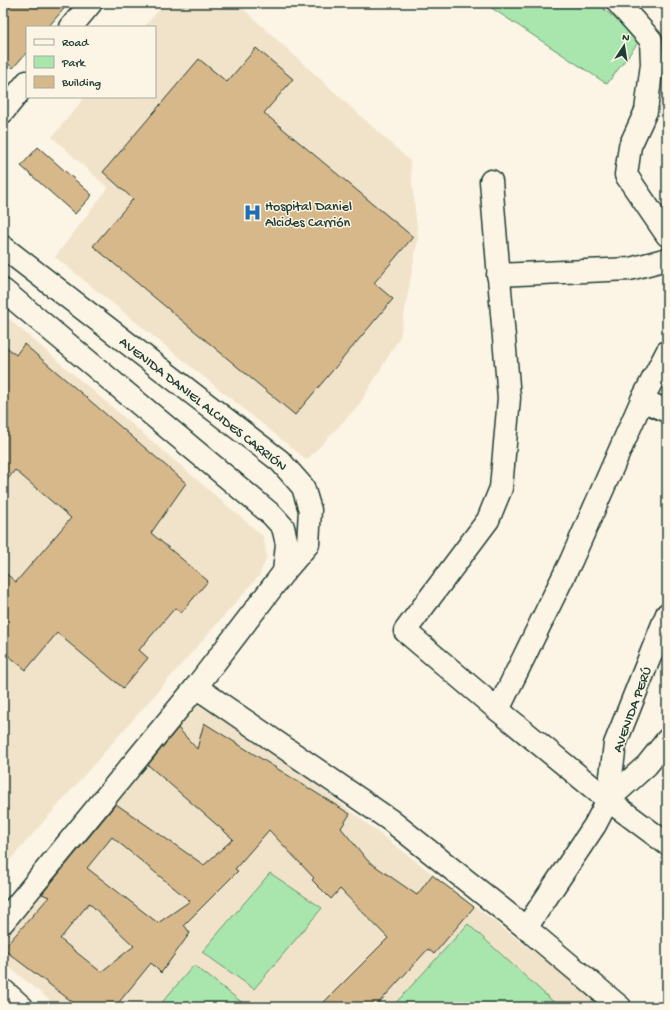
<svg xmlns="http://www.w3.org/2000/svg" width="670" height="1010" font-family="'Gochi Hand',sans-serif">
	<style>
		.built { fill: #f1e3ca }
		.green { fill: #a9e6ad; stroke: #649270 }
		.building { fill: #d7b88b; stroke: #1f3d34; fill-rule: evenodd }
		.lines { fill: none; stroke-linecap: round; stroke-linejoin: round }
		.street-casing { stroke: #1f3d34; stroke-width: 25 }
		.secondary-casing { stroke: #1f3d34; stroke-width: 25 }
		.primary-casing { stroke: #1f3d34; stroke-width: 25 }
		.street { stroke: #fcf5e5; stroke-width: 22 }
		.secondary { stroke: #fcf5e5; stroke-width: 22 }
		.primary { stroke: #fcf5e5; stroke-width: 22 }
		.labels { text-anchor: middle; stroke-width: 3; stroke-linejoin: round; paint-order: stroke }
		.poi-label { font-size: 14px; fill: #1f3d34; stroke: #fcf5e5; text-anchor: start }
		.street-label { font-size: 14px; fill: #1f3d34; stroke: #fcf5e5 }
	</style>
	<rect width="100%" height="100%" fill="#fcf5e5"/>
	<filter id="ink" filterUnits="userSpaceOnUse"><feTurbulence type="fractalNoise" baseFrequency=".025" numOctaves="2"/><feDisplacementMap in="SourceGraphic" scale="8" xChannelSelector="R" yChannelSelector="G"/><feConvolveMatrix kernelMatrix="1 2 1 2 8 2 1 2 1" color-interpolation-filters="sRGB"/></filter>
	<g filter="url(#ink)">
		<g class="built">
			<path d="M 165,3 L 237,3 L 410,161 L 418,238 L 400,337 L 359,405 L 307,460 L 55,257 L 108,188 L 52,137 L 85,97 L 155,97 L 155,27 L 144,27 Z"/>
			<path d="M 3,314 L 263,536 L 267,557 L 259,576 L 3,868 Z"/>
			<path d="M 197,693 L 606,1007 L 58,1007 L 3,962 L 3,926 Z"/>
		</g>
		<g class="green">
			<path d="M 484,3 L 597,3 L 640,40 L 607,84 Z"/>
			<path d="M 270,873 L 322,908 L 254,989 L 202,952 Z"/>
			<path d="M 468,924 L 559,1007 L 392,1007 Z"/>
			<path d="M 194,965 L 248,1007 L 158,1007 Z"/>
		</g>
		<g class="building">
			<path d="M 3,3 L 69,3 L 48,27 L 27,27 L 27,52 L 13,68 L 3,59 Z"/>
			<path d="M 256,48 L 293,79 L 264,113 L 413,237 L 374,283 L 393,299 L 295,415 L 93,246 L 133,199 L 103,172 L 199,59 L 227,82 Z"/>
			<path d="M 38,147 L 92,195 L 75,214 L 21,166 Z"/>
			<path d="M 3,344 L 16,355 L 24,344 L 186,483 L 151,533 L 208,581 L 181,613 L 175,608 L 139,650 L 148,658 L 123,688 L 57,633 L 26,670 L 3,651 L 3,571 L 16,582 L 71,518 L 15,470 L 3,485 Z"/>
			<path d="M 204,723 L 350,814 L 341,828 L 368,861 L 417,895 L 432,875 L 474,907 L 434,954 L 428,949 L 375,1007 L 319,1007 L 388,938 L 340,889 L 331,899 L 312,880 L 314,878 L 269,830 L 235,869 L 238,871 L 184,925 L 190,933 L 161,973 L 151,963 L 115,1007 L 79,1007 L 3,949 L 49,897 L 42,894 L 116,804 L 204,865 L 233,839 L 148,765 L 178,728 L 197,749 ZM 112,837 L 190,901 L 158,923 L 87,868 ZM 89,903 L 134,946 L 101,972 L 60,939 Z"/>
		</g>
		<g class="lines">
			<defs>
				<g id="street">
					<path d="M 618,3 L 651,40 L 652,64 L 646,111 L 630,146 L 626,175 L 667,235"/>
					<path d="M 71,27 L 91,3"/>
					<path d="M 3,112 L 27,82"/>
					<path d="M 491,181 L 509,398 L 501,488 L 488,520 L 405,631 L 498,710 L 608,800 L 667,844"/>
					<path d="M 498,275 L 630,269 L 667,259"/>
					<path d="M 642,400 L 667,411"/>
					<path d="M 196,687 L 390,820 L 526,928 L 620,1007"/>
					<path d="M 498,710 L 571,561 L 642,400 L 667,352"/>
					<path d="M 608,800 L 647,765 L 667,740"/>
					<path d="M 526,928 L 595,825 L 608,800 L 615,744 L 667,614"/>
				</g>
				<g id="secondary">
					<path d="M 3,247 L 280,461 L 303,487 L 310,510 L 308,544 L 284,572 L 196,687 L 3,922"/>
					<path d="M 3,290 L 272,515 L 283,527 L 287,544 L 284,572"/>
				</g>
				<path id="primary" d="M 3,990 L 22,1007"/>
			</defs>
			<use href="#street" class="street-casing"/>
			<use href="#secondary" class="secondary-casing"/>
			<use href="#primary" class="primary-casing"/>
			<use href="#street" class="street"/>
			<use href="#secondary" class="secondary"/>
			<use href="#primary" class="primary"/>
		</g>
	</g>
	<defs>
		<symbol id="hospital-bare" viewBox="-9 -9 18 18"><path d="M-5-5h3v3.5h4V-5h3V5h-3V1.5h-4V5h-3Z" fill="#1f6fb2" stroke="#fcf5e5" stroke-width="2.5" paint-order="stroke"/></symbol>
	</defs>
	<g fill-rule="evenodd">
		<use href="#hospital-bare" x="240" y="200" width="25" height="25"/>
	</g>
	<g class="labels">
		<g class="poi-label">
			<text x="265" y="210">Hospital Daniel<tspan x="265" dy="16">Alcides Carrión</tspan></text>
		</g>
		<g class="street-label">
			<text transform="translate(204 403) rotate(38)" y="5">AVENIDA DANIEL ALCIDES CARRIÓN</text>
			<text transform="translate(631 709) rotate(-70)" y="5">AVENIDA PERÚ</text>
		</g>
	</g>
	<rect width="670" height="1010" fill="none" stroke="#fcf5e5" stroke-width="16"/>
	<rect x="8" y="8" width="654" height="994" fill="none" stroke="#1f3d34" stroke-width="1.5" filter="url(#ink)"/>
	<rect x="26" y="26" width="130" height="72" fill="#fcf5e5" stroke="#a4ab9e"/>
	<rect x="34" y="39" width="20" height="6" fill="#fcf5e5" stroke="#a4ab9e"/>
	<text x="62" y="46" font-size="12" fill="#1f3d34">Road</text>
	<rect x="34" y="56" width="20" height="12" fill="#a9e6ad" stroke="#a4ab9e"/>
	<text x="62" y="66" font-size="12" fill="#1f3d34">Park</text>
	<rect x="34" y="76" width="20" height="12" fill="#d7b88b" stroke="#a4ab9e"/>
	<text x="62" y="86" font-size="12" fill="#1f3d34">Building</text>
	<g transform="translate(624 46) rotate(12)" stroke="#fcf5e5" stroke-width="3" paint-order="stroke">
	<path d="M0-3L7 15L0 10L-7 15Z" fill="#1f3d34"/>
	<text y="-6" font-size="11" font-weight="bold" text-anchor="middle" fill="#1f3d34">N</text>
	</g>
</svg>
